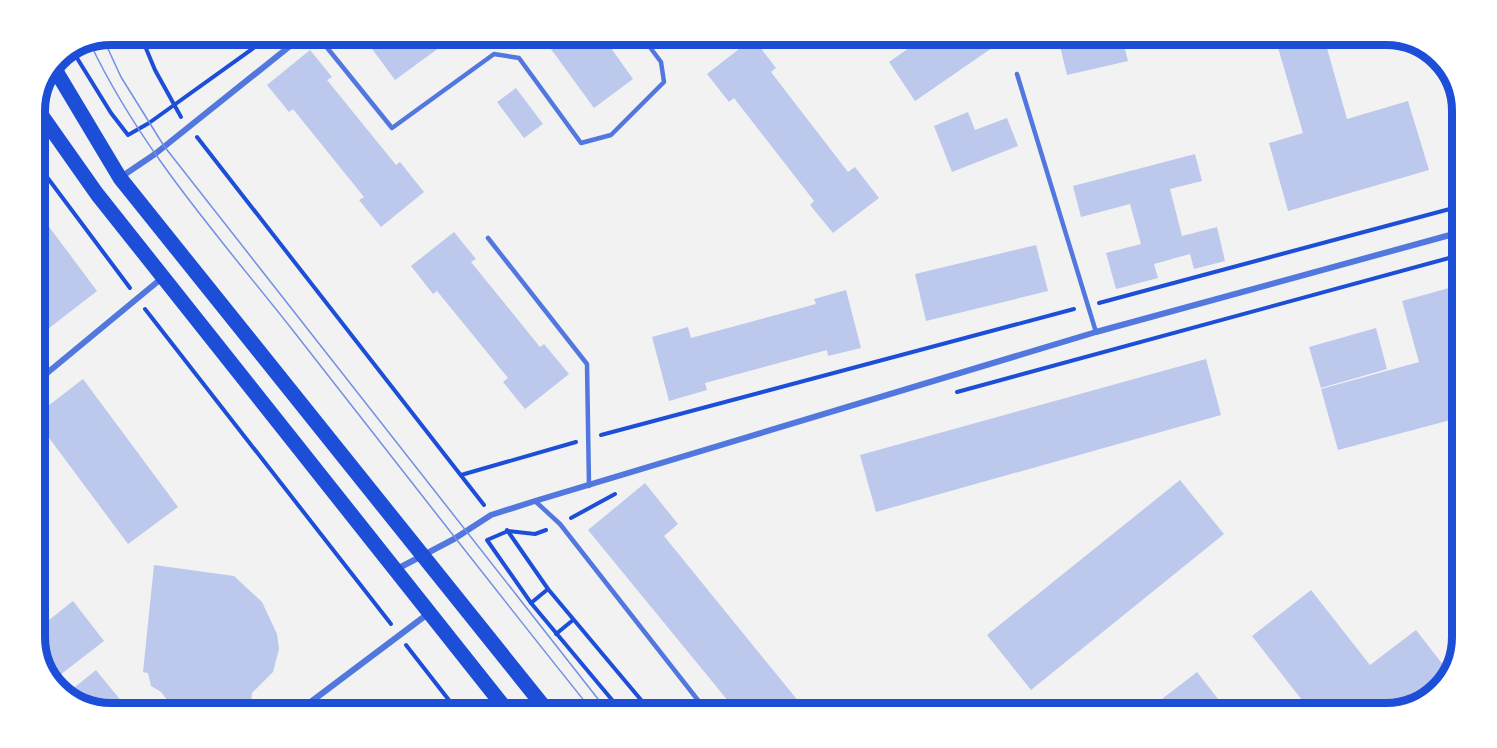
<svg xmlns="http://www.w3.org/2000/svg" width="1497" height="748" font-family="Helvetica,sans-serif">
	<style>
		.building { fill: #bdc9ec }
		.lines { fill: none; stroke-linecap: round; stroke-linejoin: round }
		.path { stroke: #1d4ed8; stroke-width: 4 }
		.service { stroke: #5277de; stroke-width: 4.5 }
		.minor { stroke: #5277de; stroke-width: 6 }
		.primary { stroke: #1d4ed8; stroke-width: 15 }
		.tram { stroke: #7290e2; stroke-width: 1.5 }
		.rim { fill: none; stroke: #1d4ed8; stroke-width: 8 }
	</style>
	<rect width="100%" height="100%" fill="#f2f2f2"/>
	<g class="building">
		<path d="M 230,34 L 256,34 L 240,47 Z"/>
		<path d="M 377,34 L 458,34 L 395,80 L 367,42 Z"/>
		<path d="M 540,34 L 601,34 L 633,79 L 594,108 Z"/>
		<path d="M 929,34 L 1006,34 L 1008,37 L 915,101 L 889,62 Z"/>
		<path d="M 1057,34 L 1121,34 L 1128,61 L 1067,75 Z"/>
		<path d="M 1274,34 L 1323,34 L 1347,119 L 1408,101 L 1429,170 L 1288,211 L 1269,143 L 1303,133 Z"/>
		<path d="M 753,38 L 776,68 L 771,72 L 848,172 L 855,167 L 879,198 L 833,233 L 810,205 L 814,201 L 734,98 L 729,102 L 707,74 Z"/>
		<path d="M 310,50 L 332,77 L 327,80 L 396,165 L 400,162 L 424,192 L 381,227 L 359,200 L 364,197 L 293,109 L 289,112 L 267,85 Z"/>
		<path d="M 516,88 L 543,124 L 524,138 L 497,102 Z"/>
		<path d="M 968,112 L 975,130 L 1007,118 L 1018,146 L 952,172 L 934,126 Z"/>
		<path d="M 1195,154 L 1202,181 L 1170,189 L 1182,236 L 1217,227 L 1225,261 L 1194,269 L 1190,254 L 1154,264 L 1158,278 L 1116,289 L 1106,253 L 1141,244 L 1130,204 L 1081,217 L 1073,186 Z"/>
		<path d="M 35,208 L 97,291 L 35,339 Z"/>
		<path d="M 454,232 L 476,259 L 471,262 L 540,347 L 544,344 L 569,374 L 525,409 L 503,382 L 508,378 L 437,291 L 433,294 L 411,266 Z"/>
		<path d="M 1036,245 L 1048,291 L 926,321 L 915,274 Z"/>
		<path d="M 1460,285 L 1458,418 L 1338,450 L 1321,389 L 1419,362 L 1402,301 Z"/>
		<path d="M 846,290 L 861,348 L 828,356 L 827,350 L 705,383 L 707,390 L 669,401 L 652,337 L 688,327 L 691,338 L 816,304 L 814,299 Z"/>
		<path d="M 1376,328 L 1387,369 L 1321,388 L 1309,347 Z"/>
		<path d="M 1206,359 L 1221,415 L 876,512 L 860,455 Z"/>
		<path d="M 83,379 L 178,507 L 128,544 L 35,419 L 35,416 Z"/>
		<path d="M 1180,480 L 1224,534 L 1031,690 L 987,635 Z"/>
		<path d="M 645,483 L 678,524 L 664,536 L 808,713 L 738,713 L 588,530 Z"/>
		<path d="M 154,565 L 234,576 L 262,602 L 277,634 L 279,649 L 273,672 L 252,693 L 250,713 L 188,713 L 183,705 L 175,710 L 161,692 L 151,686 L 148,673 L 143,672 Z"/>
		<path d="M 1311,590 L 1370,665 L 1416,630 L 1451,675 L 1428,701 L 1387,713 L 1312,713 L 1252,636 Z"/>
		<path d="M 73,601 L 104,641 L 51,682 L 35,643 L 35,631 Z"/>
		<path d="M 96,670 L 131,713 L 111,714 L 77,706 L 65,695 Z"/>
		<path d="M 1197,672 L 1229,713 L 1153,713 L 1149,709 Z"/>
	</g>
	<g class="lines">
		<g class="path">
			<path d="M 140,34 L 155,70 L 181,117"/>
			<path d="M 72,50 L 111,113 L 128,135 L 149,123 L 273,34"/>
			<path d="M 197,137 L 484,505"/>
			<path d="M 35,161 L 130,288"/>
			<path d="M 1099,303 L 1461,206"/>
			<path d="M 145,309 L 391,624"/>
			<path d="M 957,392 L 1460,255"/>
			<path d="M 601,435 L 1074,309"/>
			<path d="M 461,475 L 576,442"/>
			<path d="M 571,518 L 615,494"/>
			<path d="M 507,530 L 548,589 L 652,713"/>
			<path d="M 546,530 L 535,534 L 508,531 L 487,540 L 531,603 L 623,713"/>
			<path d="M 531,603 L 548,589"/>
			<path d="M 556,634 L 573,620"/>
			<path d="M 406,645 L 459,713"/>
		</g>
		<g class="service">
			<path d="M 316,34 L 392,128 L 494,54 L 519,58 L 581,143 L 611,135 L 664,82 L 661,62 L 640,34"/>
			<path d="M 1017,74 L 1096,332"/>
			<path d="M 488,238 L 587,364 L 589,486"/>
			<path d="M 535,501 L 560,524 L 708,713"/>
		</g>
		<g class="minor">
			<path d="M 121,177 L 155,154 L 305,34"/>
			<path d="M 35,383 L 162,278"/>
			<path d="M 397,569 L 454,539 L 491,515 L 535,501 L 1096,332 L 1461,232"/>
			<path d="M 296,713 L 429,613"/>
		</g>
		<g class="primary">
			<path d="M 53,66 L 120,178 L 549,713"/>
			<path d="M 35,106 L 97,194 L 509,713"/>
		</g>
		<g class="tram">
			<path d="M 103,38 L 121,77 L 164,146 L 609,713"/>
			<path d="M 90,43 C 140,149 219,237 291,328 C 392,457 492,586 594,713"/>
		</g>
	</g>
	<path d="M0 0H1497V748H0ZM111 45H1386A66 66 0 0 1 1452 111V637A66 66 0 0 1 1386 703H111A66 66 0 0 1 45 637V111A66 66 0 0 1 111 45Z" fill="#fff" fill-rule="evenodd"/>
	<path class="rim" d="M111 45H1386A66 66 0 0 1 1452 111V637A66 66 0 0 1 1386 703H111A66 66 0 0 1 45 637V111A66 66 0 0 1 111 45Z"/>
</svg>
